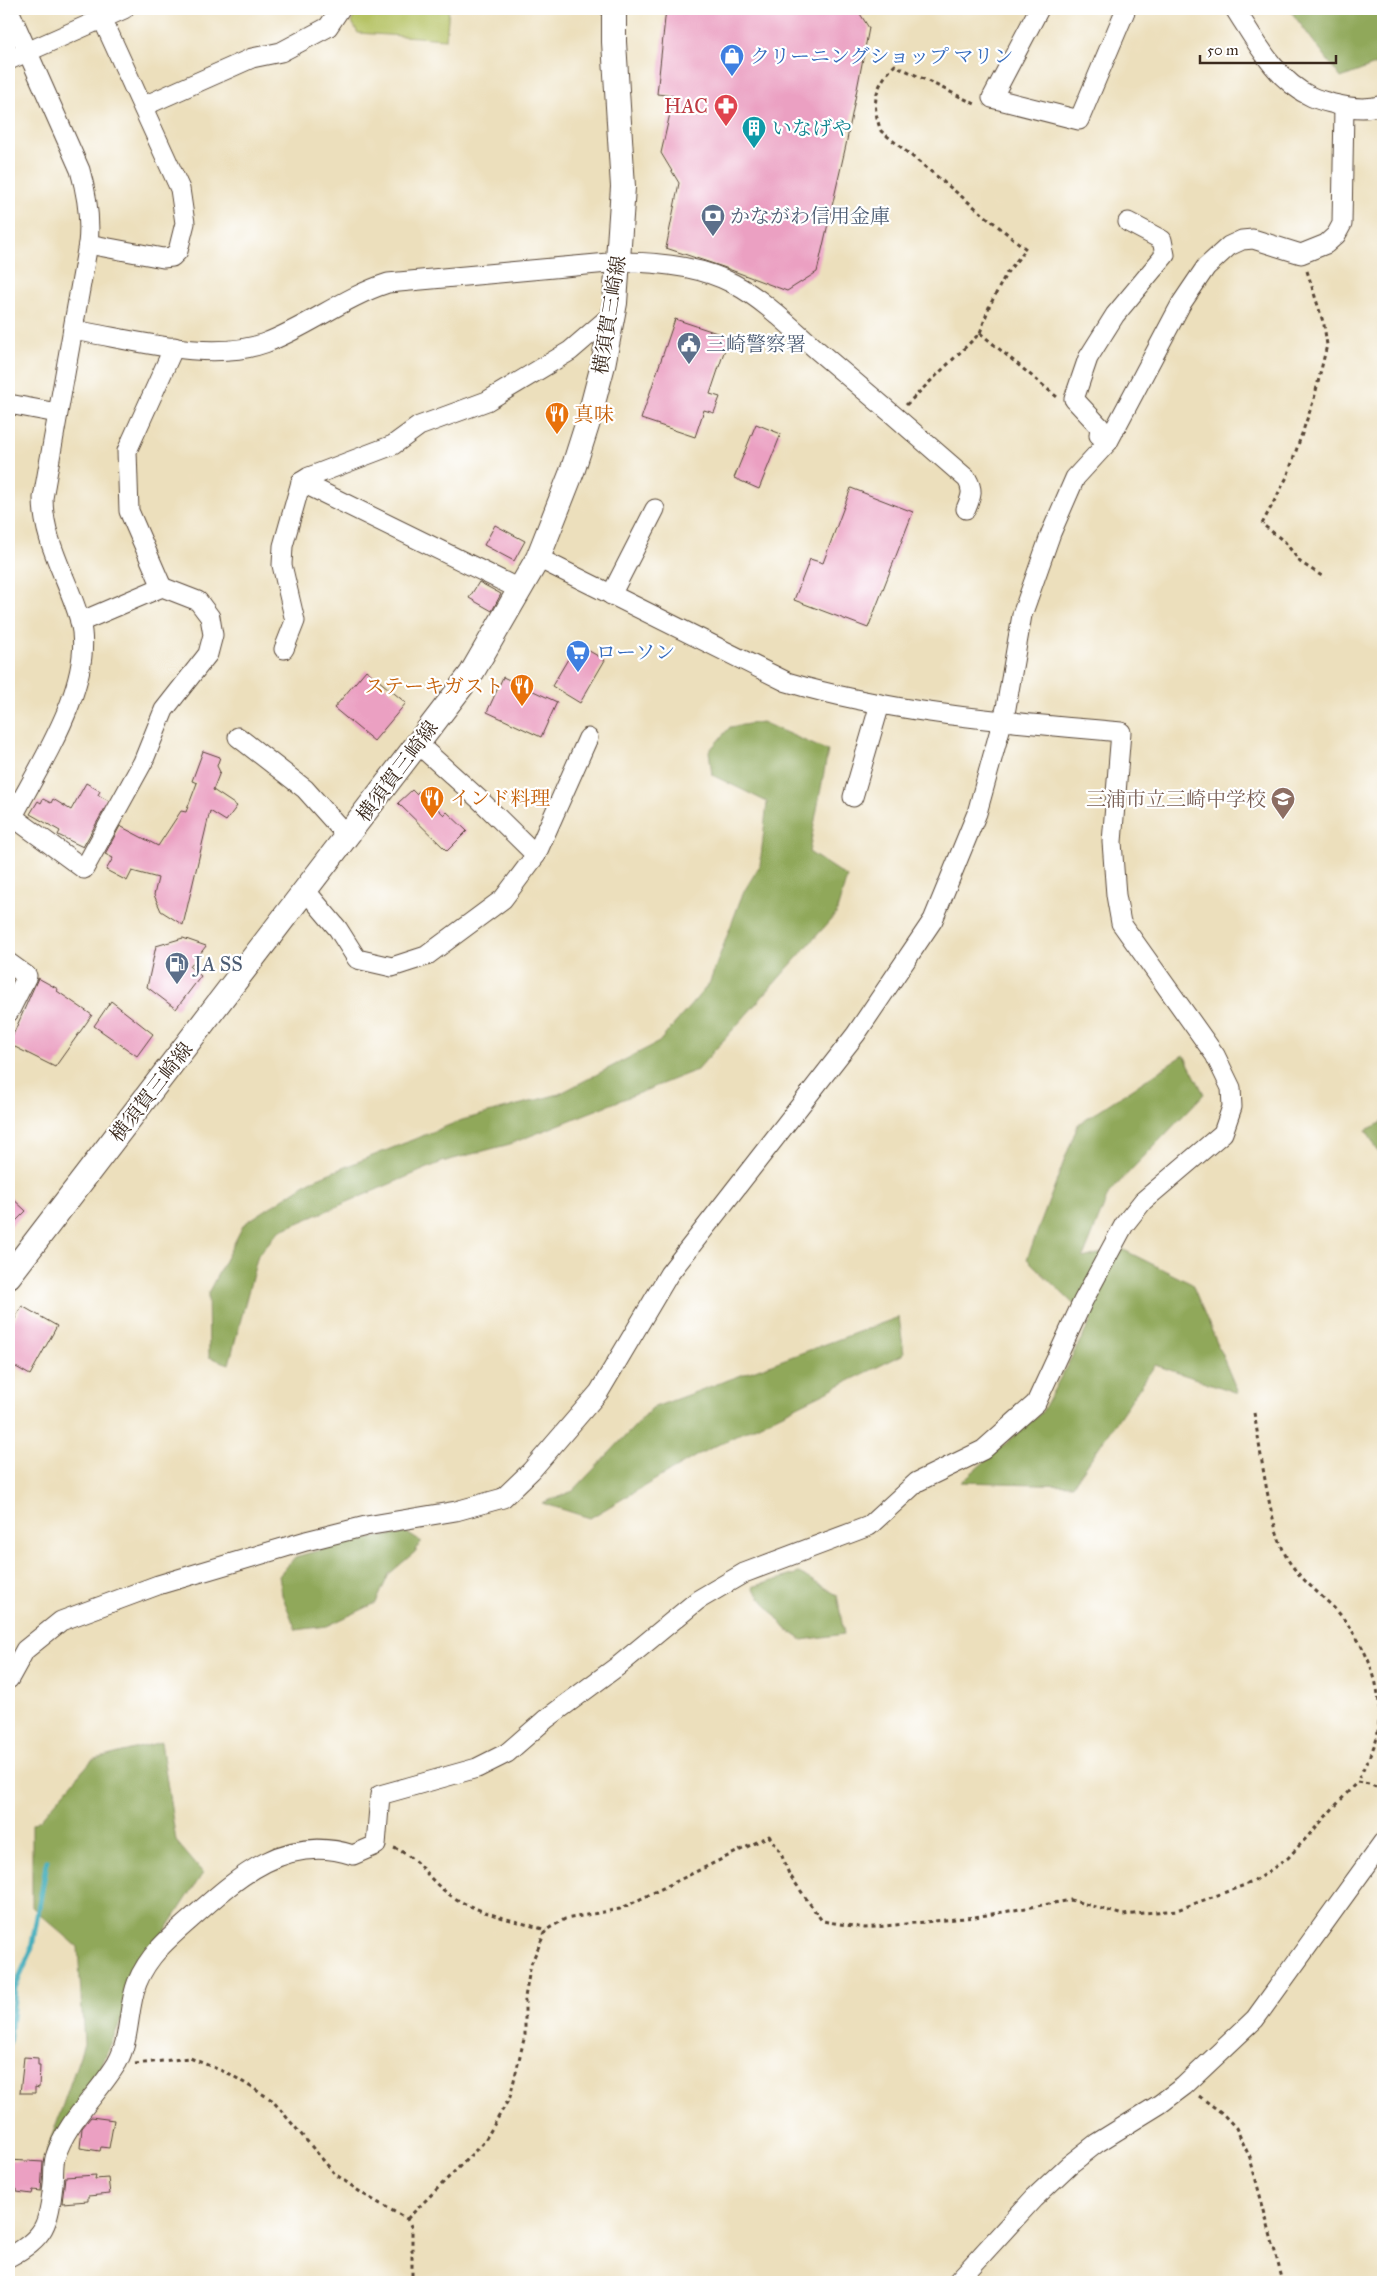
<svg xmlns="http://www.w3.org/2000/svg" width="1392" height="2291" font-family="'IM FELL Great Primer','Noto Serif JP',serif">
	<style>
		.green { fill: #b5c264; stroke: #787641 }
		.forest { fill: #90a85a; stroke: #66693c }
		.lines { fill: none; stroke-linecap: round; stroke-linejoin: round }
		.stream { stroke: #3cabb9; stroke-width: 5.5 }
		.building { fill: #eba0c2 }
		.minor-casing { stroke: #564536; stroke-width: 21 }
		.major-casing { stroke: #564536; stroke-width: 26 }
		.path { stroke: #564536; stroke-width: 3; stroke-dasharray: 4 4; stroke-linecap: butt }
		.minor { stroke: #fff; stroke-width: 19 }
		.major { stroke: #fff; stroke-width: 24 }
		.labels { text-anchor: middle; stroke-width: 4.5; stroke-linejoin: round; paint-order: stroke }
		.shop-label { font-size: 20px; fill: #366cbe; stroke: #fff; text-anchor: start }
		.health-label { font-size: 20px; fill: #be3a42; stroke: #fff; text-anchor: end }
		.culture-label { font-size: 20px; fill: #0d838f; stroke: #fff; text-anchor: start }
		.service-label { font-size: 20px; fill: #4e5e75; stroke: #fff; text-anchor: start }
		.street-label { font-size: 20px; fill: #3b2a1e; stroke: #fff }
		.food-label { font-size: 20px; fill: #c56008; stroke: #fff; text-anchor: start }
		.education-label { font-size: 20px; fill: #785e54; stroke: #fff; text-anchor: end }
	</style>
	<rect width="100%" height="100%" fill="#fff"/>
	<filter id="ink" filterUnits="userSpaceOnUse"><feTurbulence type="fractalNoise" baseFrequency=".02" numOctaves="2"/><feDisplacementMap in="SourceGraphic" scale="10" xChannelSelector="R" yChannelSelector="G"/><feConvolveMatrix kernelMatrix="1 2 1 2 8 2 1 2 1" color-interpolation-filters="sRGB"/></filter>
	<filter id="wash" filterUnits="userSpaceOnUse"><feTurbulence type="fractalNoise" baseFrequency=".0096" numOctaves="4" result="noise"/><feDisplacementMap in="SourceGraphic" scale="20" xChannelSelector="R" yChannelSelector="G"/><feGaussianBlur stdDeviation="1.12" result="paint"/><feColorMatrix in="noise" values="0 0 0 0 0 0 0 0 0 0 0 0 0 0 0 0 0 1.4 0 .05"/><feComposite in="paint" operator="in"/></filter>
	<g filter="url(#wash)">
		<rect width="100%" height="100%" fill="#ecdfbc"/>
		<path class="green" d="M 355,9 L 449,9 L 446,39 L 358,33 L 352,22 Z"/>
		<g class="forest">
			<path d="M 1289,9 L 1383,9 L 1383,62 L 1341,78 Z"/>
			<path d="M 762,722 L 828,751 L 809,852 L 847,877 L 836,914 L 697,1070 L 510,1144 L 442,1162 L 279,1231 L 258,1255 L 229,1364 L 209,1357 L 208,1293 L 244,1224 L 310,1181 L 462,1120 L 559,1094 L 659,1042 L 709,984 L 743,893 L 760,865 L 767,802 L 712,775 L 709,751 L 730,727 Z"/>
			<path d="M 1184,1055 L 1204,1094 L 1109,1193 L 1083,1258 L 1120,1248 L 1192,1284 L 1238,1393 L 1155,1365 L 1073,1485 L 961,1482 L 1042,1412 L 1091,1321 L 1027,1259 L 1078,1124 Z"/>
			<path d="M 1383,1122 L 1383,1160 L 1366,1130 Z"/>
			<path d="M 899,1317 L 904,1354 L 701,1453 L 590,1518 L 542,1503 L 573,1491 L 652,1408 Z"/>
			<path d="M 407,1533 L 421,1542 L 415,1552 L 389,1574 L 376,1603 L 327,1626 L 296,1630 L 282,1595 L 279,1576 L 295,1557 L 352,1541 Z"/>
			<path d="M 799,1573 L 837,1595 L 844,1634 L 802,1640 L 786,1629 L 752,1587 Z"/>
			<path d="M 161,1742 L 176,1841 L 203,1873 L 146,1961 L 88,2098 L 45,2156 L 84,2044 L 78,1947 L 32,1907 L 32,1824 L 40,1820 L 92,1760 Z"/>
		</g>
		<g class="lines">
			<path class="stream" d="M 9,2043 L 15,1987 L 31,1951 L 47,1861"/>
		</g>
		<g id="blocks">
			<g class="building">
				<path d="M 666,9 L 857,9 L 869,28 L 846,145 L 817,272 L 787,291 L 723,267 L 666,248 L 679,183 L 661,153 L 674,96 L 657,94 Z"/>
				<path d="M 675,319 L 729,337 L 710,394 L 720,397 L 714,413 L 704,410 L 695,437 L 641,419 Z"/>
				<path d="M 756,424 L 781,434 L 759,489 L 734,478 Z"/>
				<path d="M 851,488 L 913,512 L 868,628 L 794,600 L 810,559 L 823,563 Z"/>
				<path d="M 495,525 L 525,541 L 514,561 L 484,545 Z"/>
				<path d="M 479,582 L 501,594 L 492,611 L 469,598 Z"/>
				<path d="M 577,644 L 605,660 L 580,703 L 552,686 Z"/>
				<path d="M 366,670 L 406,703 L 374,741 L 334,708 Z"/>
				<path d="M 503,677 L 557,702 L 541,737 L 487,712 Z"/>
				<path d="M 203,751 L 220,757 L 217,766 L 220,772 L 213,790 L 237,806 L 226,821 L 210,811 L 183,925 L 161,911 L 154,895 L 158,878 L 132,871 L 127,881 L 106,870 L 113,858 L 105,854 L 120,826 L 158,846 L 181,811 L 186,812 L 197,783 L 192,781 Z"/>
				<path d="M 86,783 L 100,791 L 98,795 L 109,801 L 83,847 L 58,835 L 60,831 L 30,814 L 38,801 L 41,803 L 43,799 L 51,803 L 53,799 L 71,810 Z"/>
				<path d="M 412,790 L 416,794 L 419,791 L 444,815 L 447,812 L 467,831 L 447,851 L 398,803 Z"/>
				<path d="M 183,938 L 206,946 L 190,967 L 201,976 L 176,1009 L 147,987 L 156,946 Z"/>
				<path d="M 38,978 L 58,989 L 57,991 L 92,1015 L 55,1067 L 9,1044 Z"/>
				<path d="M 111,1001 L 153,1034 L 137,1056 L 94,1026 Z"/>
				<path d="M 9,1195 L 26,1211 L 9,1228 Z"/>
				<path d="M 22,1306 L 57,1326 L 30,1375 L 9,1363 L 9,1329 Z"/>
				<path d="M 24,2057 L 38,2058 L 38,2065 L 40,2065 L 39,2088 L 35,2087 L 35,2093 L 20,2093 Z"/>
				<path d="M 91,2117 L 114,2120 L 109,2148 L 101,2147 L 100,2151 L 80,2148 L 82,2128 Z"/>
				<path d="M 9,2160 L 43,2162 L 41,2191 L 33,2190 L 32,2194 L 17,2192 L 17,2189 L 9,2188 Z"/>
				<path d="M 96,2175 L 95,2179 L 108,2178 L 110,2194 L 88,2196 L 88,2201 L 62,2203 L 65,2177 Z"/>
			</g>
		</g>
	</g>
	<g filter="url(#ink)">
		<use href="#blocks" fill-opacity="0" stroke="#564536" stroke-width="1"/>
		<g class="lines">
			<defs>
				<g id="minor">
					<path d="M 1039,9 L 992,98 L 1079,120 L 1126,9"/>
					<path d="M 1235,9 C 1255,40 1276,81 1312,97 C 1319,100 1327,102 1334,104 C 1350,108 1367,110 1383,105"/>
					<path d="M 9,10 L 80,170 C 87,195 91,218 88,244 L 43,498 C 43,543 68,578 80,621 C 96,684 37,768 9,824"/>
					<path d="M 9,60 L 124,9"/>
					<path d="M 144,106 L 252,58 L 281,52 L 328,27 L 340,9"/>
					<path d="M 88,244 L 163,258 L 172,257 L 178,251 L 185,223 L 180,189 L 102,18"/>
					<path d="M 73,330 C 130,339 210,363 265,343 C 308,327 344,297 388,283 L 619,262 C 656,262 701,266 734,284 C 764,300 791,327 817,350 C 867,392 917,435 967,479 C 974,491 971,497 966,509"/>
					<path d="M 9,404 L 57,413"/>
					<path d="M 1108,442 L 1099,435 L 1100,427 L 1074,399 L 1088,358 L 1115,315 L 1165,255 L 1162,240 L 1128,222"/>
					<path d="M 301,482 L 521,590"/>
					<path d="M 162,587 L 129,511 L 127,451 L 174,347"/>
					<path d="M 611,595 L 655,509"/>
					<path d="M 284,649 L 295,621 L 282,565 L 283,546 L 301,482 L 309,477 L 393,445 L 419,426 L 487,401 L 570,351 L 613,314"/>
					<path d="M 238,737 L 305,789 L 347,836"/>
					<path d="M 419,745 L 480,800 L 536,855"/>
					<path d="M 853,797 L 880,704"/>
					<path d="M 9,814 L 84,869 L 143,762 L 164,710 L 208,654 L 213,635 L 210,617 L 198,601 L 162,587 L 80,622"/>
					<path d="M 306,891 L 338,929 L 357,959 L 392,967 L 426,956 L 503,899 L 536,855 L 588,738"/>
					<path d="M 9,963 L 27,976 L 9,1012"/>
					<path d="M 9,1679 L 25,1650 L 61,1621 L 158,1585 L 306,1541 L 366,1526 L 456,1511 L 503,1498 L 531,1471 L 599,1392 L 669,1274 L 856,1034 L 933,920 L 977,813 L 1006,708 L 1022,615 L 1051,533 L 1075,478 L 1108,442 L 1181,304 L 1206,267 L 1229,246 L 1242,240 L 1253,239 L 1301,254 L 1326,244 L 1336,235 L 1342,224 L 1344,107"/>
					<path d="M 9,2257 C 45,2238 49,2224 53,2184 C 54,2176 53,2166 55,2158 C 66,2121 98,2095 117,2063 C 131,2038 127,2009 137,1983 C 148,1955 171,1936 193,1917 C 239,1876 287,1833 353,1855 L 376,1845 L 380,1795 L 477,1768 L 507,1753 L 546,1719 L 618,1666 L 698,1600 L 744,1573 L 869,1526 L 917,1482 L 983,1450 L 1036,1403 L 1083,1301 L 1124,1225 L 1143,1201 L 1223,1133 L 1232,1107 L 1231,1088 L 1215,1055 L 1121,923 L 1116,895 L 1112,842 L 1121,732 C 1009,722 895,714 787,682 L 538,558"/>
					<path d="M 957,2282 L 1034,2198 L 1069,2165 L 1097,2143 L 1160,2104 L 1184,2086 L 1255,2019 L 1383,1842"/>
				</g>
				<path id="major" d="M 9,1276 L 471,674 L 538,558 L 573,469 L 588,422 L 603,365 L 615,303 L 623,187 L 614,42 L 614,9"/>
			</defs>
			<use href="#minor" class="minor-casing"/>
			<use href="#major" class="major-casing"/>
			<g class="path">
				<path d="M 1307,271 L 1324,325 L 1327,345 L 1314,399 L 1287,477 L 1262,524 L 1285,542 L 1300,562 L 1325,578"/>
				<path d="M 980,333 L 1057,397"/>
				<path d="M 906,405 L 980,333 L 989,307 L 1006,274 L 1026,249 L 881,131 C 871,104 874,86 895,65 L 975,104"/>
				<path d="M 1254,1413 C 1261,1451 1270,1534 1290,1563 C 1303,1582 1323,1596 1338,1612 C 1368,1648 1386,1690 1377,1737 C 1373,1752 1363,1768 1357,1782"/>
				<path d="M 394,1848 C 419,1858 426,1877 446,1892 C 473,1913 514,1920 546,1930"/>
				<path d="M 135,2064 L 190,2058 L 230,2074 L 272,2100 L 335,2174 L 363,2194 L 407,2219 L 412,2228 L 412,2282"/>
				<path d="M 1199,2096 L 1222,2113 L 1236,2128 L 1250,2158 L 1283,2282"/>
				<path d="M 407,2219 L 484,2142 L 510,2097 L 525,2035 L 525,1997 L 531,1964 L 546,1930 L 565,1919 L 620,1909 L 769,1836 L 780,1851 L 789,1874 L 822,1921 L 865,1928 L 975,1917 L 1071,1900 L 1123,1915 L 1177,1910 L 1253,1882 L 1288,1858 L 1357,1782 L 1369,1784 L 1383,1790"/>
				<path d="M 150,2282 L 155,2282"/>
			</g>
			<use href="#minor" class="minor"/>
			<use href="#major" class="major"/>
		</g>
	</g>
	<defs>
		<symbol id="shop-pin" viewBox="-11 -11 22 30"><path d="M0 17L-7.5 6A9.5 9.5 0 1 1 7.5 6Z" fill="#3f7fe0" stroke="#fff"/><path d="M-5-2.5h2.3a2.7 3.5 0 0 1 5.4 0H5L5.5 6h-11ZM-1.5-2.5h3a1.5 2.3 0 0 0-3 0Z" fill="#fff"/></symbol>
		<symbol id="pharmacy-pin" viewBox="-11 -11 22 30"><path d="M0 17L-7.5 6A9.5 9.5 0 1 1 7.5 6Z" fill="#e0444e" stroke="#fff"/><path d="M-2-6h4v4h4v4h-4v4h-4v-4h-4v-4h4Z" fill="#fff"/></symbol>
		<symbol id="building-pin" viewBox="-11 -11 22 30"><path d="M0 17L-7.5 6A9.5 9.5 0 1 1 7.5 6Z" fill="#0f9aa8" stroke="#fff"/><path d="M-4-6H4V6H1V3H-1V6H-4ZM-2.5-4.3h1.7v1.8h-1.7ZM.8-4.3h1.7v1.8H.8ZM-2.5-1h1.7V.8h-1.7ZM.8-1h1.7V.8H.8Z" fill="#fff"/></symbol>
		<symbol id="bank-pin" viewBox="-11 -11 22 30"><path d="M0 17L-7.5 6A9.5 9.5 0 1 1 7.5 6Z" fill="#5c6f8a" stroke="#fff"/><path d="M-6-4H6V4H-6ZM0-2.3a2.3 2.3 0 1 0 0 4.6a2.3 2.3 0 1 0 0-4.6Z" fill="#fff"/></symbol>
		<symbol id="civic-pin" viewBox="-11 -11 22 30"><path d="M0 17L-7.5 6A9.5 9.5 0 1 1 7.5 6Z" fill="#5c6f8a" stroke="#fff"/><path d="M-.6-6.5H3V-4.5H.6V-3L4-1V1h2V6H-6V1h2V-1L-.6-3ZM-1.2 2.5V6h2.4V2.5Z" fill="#fff"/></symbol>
		<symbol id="restaurant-pin" viewBox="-11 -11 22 30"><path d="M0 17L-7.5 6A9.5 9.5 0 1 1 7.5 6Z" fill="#e8710a" stroke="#fff"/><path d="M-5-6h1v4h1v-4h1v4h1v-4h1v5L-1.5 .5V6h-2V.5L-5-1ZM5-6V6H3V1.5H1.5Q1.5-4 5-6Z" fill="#fff"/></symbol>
		<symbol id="supermarket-pin" viewBox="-11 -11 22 30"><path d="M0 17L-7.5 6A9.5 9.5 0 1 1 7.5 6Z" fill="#3f7fe0" stroke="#fff"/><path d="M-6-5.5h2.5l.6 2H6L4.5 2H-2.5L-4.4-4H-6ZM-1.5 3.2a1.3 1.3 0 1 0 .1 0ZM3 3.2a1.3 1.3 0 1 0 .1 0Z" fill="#fff"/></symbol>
		<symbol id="school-pin" viewBox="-11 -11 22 30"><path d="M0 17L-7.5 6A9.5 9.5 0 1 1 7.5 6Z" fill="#8d6e63" stroke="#fff"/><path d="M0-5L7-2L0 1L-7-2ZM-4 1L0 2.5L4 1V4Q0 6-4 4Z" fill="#fff"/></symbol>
		<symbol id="fuel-pin" viewBox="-11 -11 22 30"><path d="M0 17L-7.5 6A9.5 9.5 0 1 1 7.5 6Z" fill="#5c6f8a" stroke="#fff"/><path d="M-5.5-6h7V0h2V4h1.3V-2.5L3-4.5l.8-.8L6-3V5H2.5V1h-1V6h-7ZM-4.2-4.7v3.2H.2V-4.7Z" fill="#fff"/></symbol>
	</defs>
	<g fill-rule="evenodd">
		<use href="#shop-pin" x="718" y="42" width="28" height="38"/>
		<use href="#pharmacy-pin" x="712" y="92" width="28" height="38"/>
		<use href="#building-pin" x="740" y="114" width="28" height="38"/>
		<use href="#bank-pin" x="699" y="202" width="28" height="38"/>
		<use href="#civic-pin" x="675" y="330" width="28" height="38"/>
		<use href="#restaurant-pin" x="543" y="400" width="28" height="38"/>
		<use href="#supermarket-pin" x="564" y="638" width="28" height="38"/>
		<use href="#restaurant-pin" x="508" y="672" width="28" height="38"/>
		<use href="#restaurant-pin" x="418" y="784" width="28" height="38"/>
		<use href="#school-pin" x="1269" y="785" width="28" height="38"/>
		<use href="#fuel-pin" x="163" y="950" width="28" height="38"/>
	</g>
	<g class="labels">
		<g class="shop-label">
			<text x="750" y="63">クリーニングショップ マリン</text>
			<text x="596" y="659">ローソン</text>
		</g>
		<g class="health-label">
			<text x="708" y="113">HAC</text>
		</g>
		<g class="culture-label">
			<text x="772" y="135">いなげや</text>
		</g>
		<g class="service-label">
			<text x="730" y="223">かながわ信用金庫</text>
			<text x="706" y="351">三崎警察署</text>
			<text x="194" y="971">JA SS</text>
		</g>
		<g class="street-label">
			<text transform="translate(609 315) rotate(-81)" y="7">横須賀三崎線</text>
			<text transform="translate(397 771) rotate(-53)" y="7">横須賀三崎線</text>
			<text transform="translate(151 1092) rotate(-52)" y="7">横須賀三崎線</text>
		</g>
		<g class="food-label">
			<text x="574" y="421">真味</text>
			<text x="504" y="693" text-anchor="end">ステーキガスト</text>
			<text x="450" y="805">インド料理</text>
		</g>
		<g class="education-label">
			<text x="1266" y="806">三浦市立三崎中学校</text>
		</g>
	</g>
	<rect width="1392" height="2291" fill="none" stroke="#fff" stroke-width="30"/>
	<path d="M1200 55v8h136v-8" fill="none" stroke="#3b2a1e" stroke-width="2.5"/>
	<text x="1207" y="55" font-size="15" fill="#3b2a1e" stroke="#ffffff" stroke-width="4" paint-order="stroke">50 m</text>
</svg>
